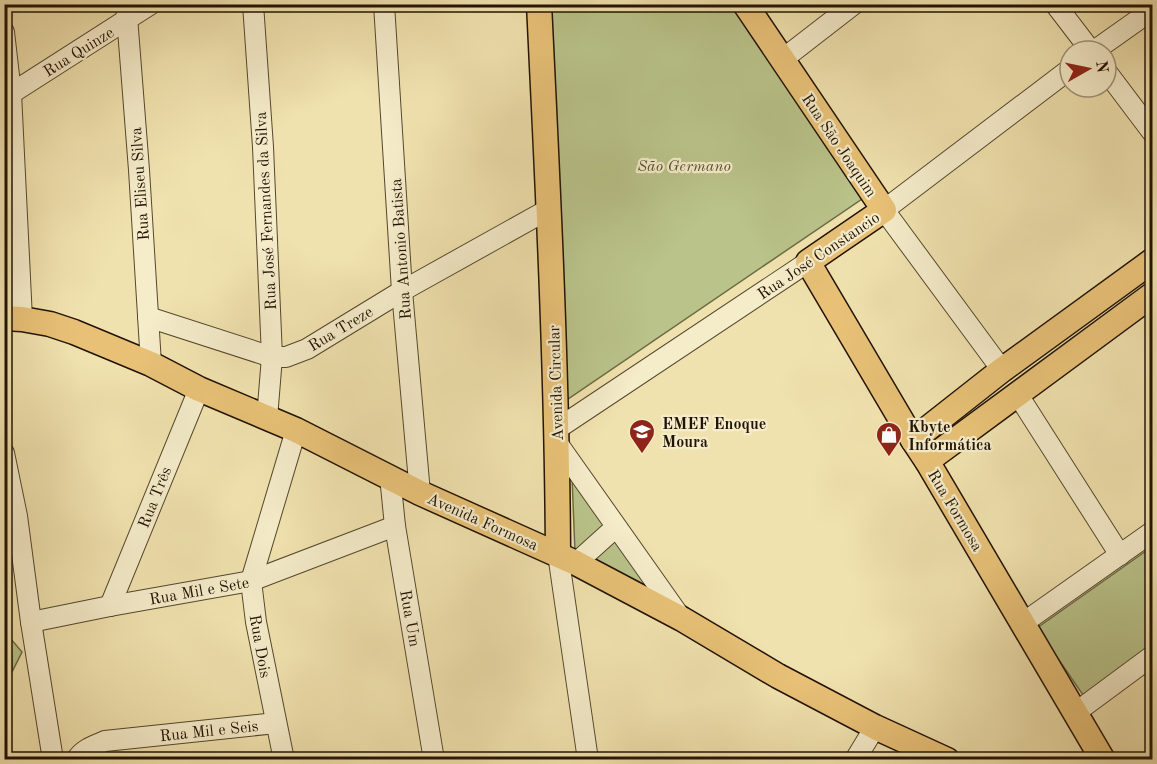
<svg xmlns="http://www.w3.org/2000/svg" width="1157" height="764" font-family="'Old Standard TT',serif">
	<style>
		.green { fill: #b9c38a; stroke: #6d6b46; stroke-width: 1.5 }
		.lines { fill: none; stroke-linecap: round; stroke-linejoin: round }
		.stream { stroke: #6d786e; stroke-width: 4 }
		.minor-casing { stroke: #55472e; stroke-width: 22 }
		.major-casing { stroke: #211303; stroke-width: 27 }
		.minor { stroke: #f5ecca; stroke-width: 20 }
		.major { stroke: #e8c177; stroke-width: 24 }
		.labels { text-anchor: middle; stroke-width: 4.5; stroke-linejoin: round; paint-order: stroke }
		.street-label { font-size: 16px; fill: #211303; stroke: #f5ecca }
		.park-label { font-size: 16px; font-style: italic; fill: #565132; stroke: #f5ecca }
		.poi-label { font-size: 16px; font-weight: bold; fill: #211303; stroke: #f5ecca; text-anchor: start }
	</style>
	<rect width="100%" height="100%" fill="#f0e2ae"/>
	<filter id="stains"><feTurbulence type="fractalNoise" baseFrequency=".00333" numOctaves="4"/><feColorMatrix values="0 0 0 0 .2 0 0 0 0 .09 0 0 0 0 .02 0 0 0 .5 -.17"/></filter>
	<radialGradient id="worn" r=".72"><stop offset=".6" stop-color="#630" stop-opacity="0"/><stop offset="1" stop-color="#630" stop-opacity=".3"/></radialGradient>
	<g class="green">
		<path d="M 548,5 L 731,5 L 862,199 L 565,401 Z"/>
		<path d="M 572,477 L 649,589 L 575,552 Z"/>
		<path d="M 1146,551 L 1152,560 L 1152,646 L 1083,695 L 1037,628 Z"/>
		<path d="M 5,632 L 22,652 L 5,686 Z"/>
	</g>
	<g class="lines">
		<path class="stream" d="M 4,639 L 10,645 L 11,669 L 4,673"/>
		<defs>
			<g id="minor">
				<path d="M 126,4 L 139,170 L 151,364"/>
				<path d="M 253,4 L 263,147 L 272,357 L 267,418"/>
				<path d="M 384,4 L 402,291 L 420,493"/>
				<path d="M 1055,4 L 1091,51"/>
				<path d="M 4,32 L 11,93 L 22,319"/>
				<path d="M 1094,51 L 1152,10"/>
				<path d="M 783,59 L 854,4"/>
				<path d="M 1106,71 L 1152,132"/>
				<path d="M 4,98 L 151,4"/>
				<path d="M 148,317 L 272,357 L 286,357 L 307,349 L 402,291 L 549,209"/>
				<path d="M 1002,370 L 884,210 L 1070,69"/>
				<path d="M 1018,395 L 1120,555"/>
				<path d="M 557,429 L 808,262"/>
				<path d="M 558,444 L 681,618"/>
				<path d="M 4,453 L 17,516 L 31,622 L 53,760"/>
				<path d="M 390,476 L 395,526 L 434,760"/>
				<path d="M 558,554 L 588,760"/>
				<path d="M 576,563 L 616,527"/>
				<path d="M 110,606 L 199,389"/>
				<path d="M 31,622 L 110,606 L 251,581 L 395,526"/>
				<path d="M 1023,623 L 1152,532"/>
				<path d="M 1075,713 L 1152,656"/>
				<path d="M 76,760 C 83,749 93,746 105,741 L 276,723"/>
				<path d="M 284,760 L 256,622 L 251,581 L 296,430"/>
				<path d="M 855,760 L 875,727"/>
			</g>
			<g id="major">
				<path d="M 539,4 C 548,188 557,371 558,554"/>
				<path d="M 745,4 L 884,210 L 808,262 L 913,440 L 927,461 L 1103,760"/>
				<path d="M 4,318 L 22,319 L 50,324 L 74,332 L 151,364 L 199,389 L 296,430 L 420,493 L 576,563 L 682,619 L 778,676 L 875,727 L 947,760"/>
				<path d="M 913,440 L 1002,370 L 1152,261"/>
				<path d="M 927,461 L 1152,295"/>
			</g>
		</defs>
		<use href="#minor" class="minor-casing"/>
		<use href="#major" class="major-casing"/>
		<use href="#minor" class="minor"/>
		<use href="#major" class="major"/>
	</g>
	<defs>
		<symbol id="school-pin" viewBox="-11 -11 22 30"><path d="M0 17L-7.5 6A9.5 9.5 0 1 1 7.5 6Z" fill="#8f2418" stroke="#f5ecca"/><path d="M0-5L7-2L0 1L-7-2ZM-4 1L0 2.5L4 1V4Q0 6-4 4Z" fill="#fff"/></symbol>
		<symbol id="shop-pin" viewBox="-11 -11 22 30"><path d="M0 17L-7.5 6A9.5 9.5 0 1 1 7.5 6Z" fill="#8f2418" stroke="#f5ecca"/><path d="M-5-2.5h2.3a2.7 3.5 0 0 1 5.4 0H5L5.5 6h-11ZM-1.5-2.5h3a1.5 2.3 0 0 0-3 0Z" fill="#fff"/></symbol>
	</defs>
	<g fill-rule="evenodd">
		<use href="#school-pin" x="627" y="417" width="30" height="40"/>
		<use href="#shop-pin" x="874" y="420" width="30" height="40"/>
	</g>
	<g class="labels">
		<g class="street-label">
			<text transform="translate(78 51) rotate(-32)" y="6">Rua Quinze</text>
			<text transform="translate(840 145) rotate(56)" y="6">Rua São Joaquim</text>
			<text transform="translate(139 184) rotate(-94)" y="6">Rua Eliseu Silva</text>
			<text transform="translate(265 211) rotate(-93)" y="6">Rua José Fernandes da Silva</text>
			<text transform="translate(400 249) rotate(-94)" y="6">Rua Antonio Batista</text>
			<text transform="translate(818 255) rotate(-34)" y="6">Rua José Constancio</text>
			<text transform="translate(340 328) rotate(-31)" y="6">Rua Treze</text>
			<text transform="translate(555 383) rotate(-92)" y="6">Avenida Circular</text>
			<text transform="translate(154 497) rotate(-68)" y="6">Rua Três</text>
			<text transform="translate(956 510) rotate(59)" y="6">Rua Formosa</text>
			<text transform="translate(483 521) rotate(24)" y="6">Avenida Formosa</text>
			<text transform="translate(199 590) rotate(-10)" y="6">Rua Mil e Sete</text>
			<text transform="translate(411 618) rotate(80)" y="6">Rua Um</text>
			<text transform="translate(261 646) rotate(80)" y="6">Rua Dois</text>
			<text transform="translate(209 730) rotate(-6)" y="6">Rua Mil e Seis</text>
		</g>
		<g class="park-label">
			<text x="684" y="171">São Germano</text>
		</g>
		<g class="poi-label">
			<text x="662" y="429">EMEF Enoque<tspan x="662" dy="18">Moura</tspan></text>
			<text x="908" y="432">Kbyte<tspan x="908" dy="18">Informática</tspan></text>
		</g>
	</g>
	<rect width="1157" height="764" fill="none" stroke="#f0e2ae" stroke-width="24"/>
	<rect x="6" y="6" width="1145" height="752" fill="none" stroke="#211303" stroke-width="3"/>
	<rect x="12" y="12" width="1133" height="740" fill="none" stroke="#211303" stroke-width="1.5"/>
	<g transform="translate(1088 69) rotate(81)"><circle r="28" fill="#f5ecca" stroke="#a0957a" stroke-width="1.5"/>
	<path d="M0-4.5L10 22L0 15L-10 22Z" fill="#8f2418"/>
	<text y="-9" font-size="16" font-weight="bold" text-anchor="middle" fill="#211303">N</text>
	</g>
	<rect width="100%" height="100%" filter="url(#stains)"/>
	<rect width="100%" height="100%" fill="url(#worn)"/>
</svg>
